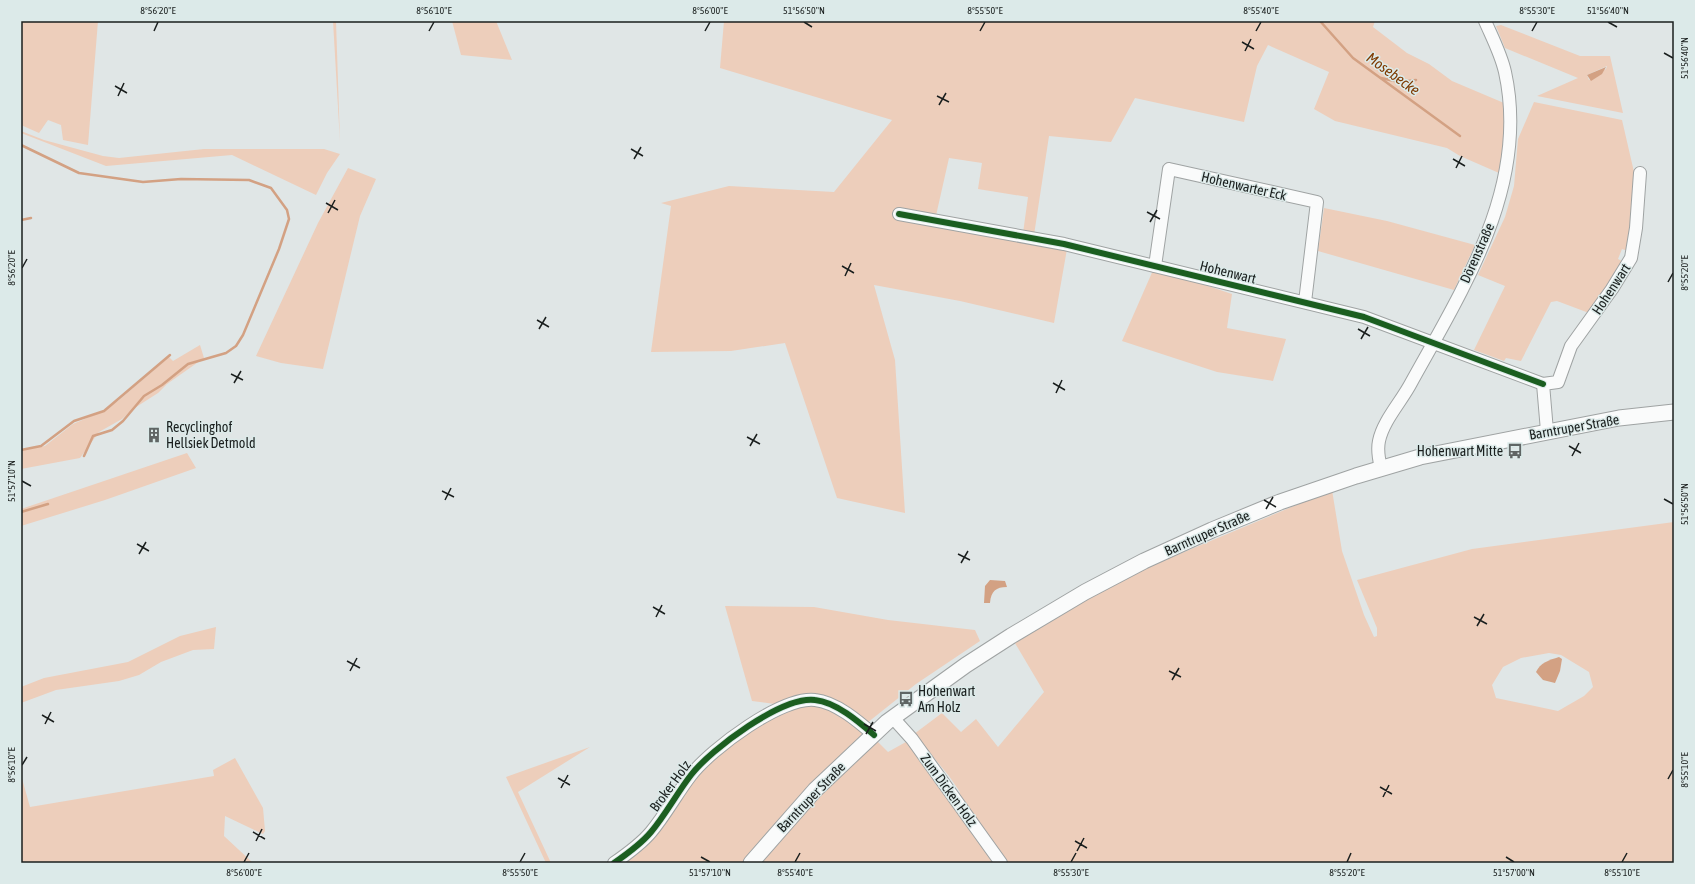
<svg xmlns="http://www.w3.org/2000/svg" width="1695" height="884" font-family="'Asap Condensed',sans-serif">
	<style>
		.green { fill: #edcebb; fill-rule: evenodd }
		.water { fill: #d3a183 }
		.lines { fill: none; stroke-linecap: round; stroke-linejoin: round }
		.stream { stroke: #d3a183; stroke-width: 2.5 }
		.minor-casing { stroke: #9fa3a3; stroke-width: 14 }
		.major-casing { stroke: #9fa3a3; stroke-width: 17 }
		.minor { stroke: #fafbfb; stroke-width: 12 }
		.major { stroke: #fafbfb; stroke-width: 15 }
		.cycleway-casing { stroke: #dceae9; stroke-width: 8 }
		.cycleway { stroke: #1b5e20; stroke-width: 6 }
		.ticks { fill: none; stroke: #1a1f1e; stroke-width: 1.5 }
		.labels { text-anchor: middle; stroke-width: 3; stroke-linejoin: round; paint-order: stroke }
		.street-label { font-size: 14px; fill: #1a1f1e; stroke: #dceae9 }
		.poi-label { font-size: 14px; fill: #1a1f1e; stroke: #dceae9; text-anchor: start }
		.water-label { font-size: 15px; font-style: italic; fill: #7d3a00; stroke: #dceae9 }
		.neatline { fill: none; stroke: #1a1f1e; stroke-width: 1.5 }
		.ticks-label { font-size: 10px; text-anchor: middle; fill: #1a1f1e }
	</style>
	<rect width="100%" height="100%" fill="#e0e6e6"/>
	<g class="green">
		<path d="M 21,21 L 98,21 L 88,145 L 63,140 L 61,125 L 48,120 L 39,133 L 21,125 Z"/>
		<path d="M 333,21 L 336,21 L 340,142 Z"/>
		<path d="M 452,21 L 496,21 L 512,60 L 461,55 Z"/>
		<path d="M 724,21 L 1375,21 L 1373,27 L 1407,53 L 1429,64 L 1452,81 L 1504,103 L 1505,139 L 1499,173 L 1460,156 L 1447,148 L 1335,121 L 1314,109 L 1329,72 L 1268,45 L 1257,66 L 1244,122 L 1135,98 L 1111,142 L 1049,136 L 1034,235 L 1023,233 L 1028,197 L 978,189 L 982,163 L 949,158 L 935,220 L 1067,249 L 1054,323 L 960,301 L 874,285 L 895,360 L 905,513 L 837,498 L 785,343 L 731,351 L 651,352 L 671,206 L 661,203 L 729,186 L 834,192 L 892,120 L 720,68 Z"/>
		<path d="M 1501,25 L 1580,56 L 1610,56 L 1623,113 L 1537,96 L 1578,78 L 1505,48 L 1496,26 ZM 1607,66 L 1606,69 L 1589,80 L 1587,75 Z"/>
		<path d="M 1534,102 L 1622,120 L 1634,172 L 1634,198 L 1628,251 L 1622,249 L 1618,259 L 1624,262 L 1589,313 L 1557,301 L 1551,302 L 1521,361 L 1506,358 L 1504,361 L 1474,350 L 1505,286 L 1478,275 L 1505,217 L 1514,186 L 1518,139 Z"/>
		<path d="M 21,131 L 44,140 L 103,156 L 119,158 L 204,149 L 324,149 L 340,154 L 327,173 L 316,195 L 232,155 L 106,166 L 21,133 Z"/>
		<path d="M 348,168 L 376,179 L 360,216 L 323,369 L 281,363 L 256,356 L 318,223 Z"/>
		<path d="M 1324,208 L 1387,221 L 1475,245 L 1454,290 L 1318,251 Z"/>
		<path d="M 1154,268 L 1232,294 L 1227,328 L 1286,339 L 1273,381 L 1217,372 L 1122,341 Z"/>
		<path d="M 200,345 L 204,358 L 167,384 L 158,393 L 133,409 L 122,419 L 99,432 L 80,458 L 21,469 L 21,450 L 45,446 L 73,424 L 101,412 L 118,401 L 169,357 L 173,361 Z"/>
		<path d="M 187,453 L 196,468 L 105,500 L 21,526 L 21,509 Z"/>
		<path d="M 1332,490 L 1342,551 L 1364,615 L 1374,637 L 1377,636 L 1377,628 L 1357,580 L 1472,549 L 1674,522 L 1674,863 L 617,863 L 704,763 L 786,707 L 821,703 L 866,730 L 888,752 L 913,738 L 957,797 L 960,792 L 949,776 L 914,734 L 942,713 L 961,732 L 976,719 L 998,747 L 1044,692 L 1012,638 L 1146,568 ZM 1549,653 L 1561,655 L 1589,672 L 1593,687 L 1584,696 L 1558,711 L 1496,698 L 1492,685 L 1503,667 L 1521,658 Z"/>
		<path d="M 725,606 L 814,607 L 888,620 L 975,630 L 980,641 L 916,684 L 867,723 L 829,701 L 782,705 L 752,701 Z"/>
		<path d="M 216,627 L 214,649 L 193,650 L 161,662 L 139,675 L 119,681 L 56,690 L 21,703 L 21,687 L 44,678 L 128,662 L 180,636 Z"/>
		<path d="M 590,747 L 518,792 L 551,863 L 546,863 L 506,777 Z"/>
		<path d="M 235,758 L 263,808 L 265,831 L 263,834 L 225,816 L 224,836 L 253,863 L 21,863 L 21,775 L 30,807 L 214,776 L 213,770 Z"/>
	</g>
	<g class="water">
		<path d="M 1606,67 L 1602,74 L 1591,81 L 1587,75 Z"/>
		<path d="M 990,580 L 1005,581 L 1007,587 C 996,587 991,591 990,603 L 984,603 L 985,586 Z"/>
		<path d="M 1559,657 L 1562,659 L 1560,671 L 1555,683 L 1543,680 L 1536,672 C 1540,663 1549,660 1559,657 Z"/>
	</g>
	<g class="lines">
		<g class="stream">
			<path d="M 1320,21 L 1353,58 L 1460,136"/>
			<path d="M 1381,78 L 1399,82 L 1416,80"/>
			<path d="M 21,145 L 79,173 L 143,182 L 181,179 L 249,180 L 271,188 L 287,210 L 289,219 L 279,249 L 243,335 L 236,346 L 226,353 L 188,364 L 162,385 L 144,396 L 123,421 L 112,430 L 93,436 L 84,456"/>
			<path d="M 21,220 L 31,218"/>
			<path d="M 21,450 L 41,446 L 74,421 L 104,411 L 170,355"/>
			<path d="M 21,512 L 48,504"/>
		</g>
		<defs>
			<g id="minor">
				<path d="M 899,214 L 1064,244 L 1364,317 L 1543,384"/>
				<path d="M 1155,266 L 1169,169 L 1317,202 L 1305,302"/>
				<path d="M 1547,431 L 1543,384 L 1558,382 L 1571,346 L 1612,289 L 1631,258 L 1636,228 L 1640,173"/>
				<path d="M 1381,468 C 1379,460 1377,450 1379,441 C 1383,421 1401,402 1411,383 C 1463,289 1530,185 1505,72 C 1501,54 1492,37 1485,21"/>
				<path d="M 894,719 L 912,739 L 1001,863"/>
				<path d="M 614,863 C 627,854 641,844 651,832 C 666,814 677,793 691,775 C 711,749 782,696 815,700 C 836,702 859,722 874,735"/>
			</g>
			<path id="major" d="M 751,863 L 815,790 L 887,722 L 966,665 L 1011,636 L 1085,592 L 1144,561 L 1212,530 L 1280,502 L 1356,476 L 1420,457 L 1619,418 L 1674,412"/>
		</defs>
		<use href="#minor" class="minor-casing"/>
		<use href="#major" class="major-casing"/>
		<use href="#minor" class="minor"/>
		<use href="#major" class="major"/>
		<defs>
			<g id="cycleway">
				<path d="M 899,214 L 1064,244 L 1364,317 L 1543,384"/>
				<path d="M 614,863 C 627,854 641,844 651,832 C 666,814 677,793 691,775 C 711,749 782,696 815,700 C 836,702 859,722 874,735"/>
			</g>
		</defs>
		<use href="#cycleway" class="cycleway-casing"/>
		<use href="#cycleway" class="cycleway"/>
	</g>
	<path class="ticks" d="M 804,22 L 812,27M 1608,22 L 1617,27M 154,31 L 158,22M 429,31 L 434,22M 705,31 L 710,22M 980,31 L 985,22M 1256,31 L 1261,22M 1532,31 L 1537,22M 1242,42 L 1254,49M 1245,51 L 1251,39M 1664,53 L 1673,58M 115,86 L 127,93M 118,96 L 124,83M 937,96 L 949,102M 939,105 L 946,93M 631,149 L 643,156M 634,159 L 641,147M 1453,159 L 1465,166M 1456,168 L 1462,156M 326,203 L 338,210M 1147,212 L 1160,219M 328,213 L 335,200M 1150,222 L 1157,210M 842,266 L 854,273M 22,268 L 27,259M 845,276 L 851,263M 1668,282 L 1673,273M 537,320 L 549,327M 539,329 L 546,317M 1358,329 L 1370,336M 1361,339 L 1368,327M 231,374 L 243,380M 234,383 L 241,371M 1053,383 L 1065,390M 1056,393 L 1062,380M 747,437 L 760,444M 750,446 L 757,434M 1569,446 L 1581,453M 1572,456 L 1579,443M 22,481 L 31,486M 442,491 L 454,497M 1664,499 L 1673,504M 445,500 L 451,488M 1264,500 L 1276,507M 1266,509 L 1273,497M 137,544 L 149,551M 139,554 L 146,542M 958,554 L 970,560M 961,563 L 968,551M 653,607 L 665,614M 656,617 L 662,605M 1474,617 L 1487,624M 1477,626 L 1484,614M 347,661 L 360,668M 350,671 L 357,658M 1169,671 L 1181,677M 1172,680 L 1179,668M 42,715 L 54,722M 45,724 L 51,712M 864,724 L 876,731M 866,734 L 873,722M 22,765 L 27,757M 558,778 L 570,785M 1668,779 L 1673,770M 1380,787 L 1392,794M 561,788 L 568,775M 1383,797 L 1389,785M 253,832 L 265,839M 256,841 L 262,829M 1075,841 L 1087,848M 1077,851 L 1084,838M 701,857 L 710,862M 1506,857 L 1514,862M 244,862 L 249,853M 520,862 L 525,853M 795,862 L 800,853M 1071,862 L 1076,853M 1347,862 L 1351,853M 1622,862 L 1627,853"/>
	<defs>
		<symbol id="building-bare" viewBox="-9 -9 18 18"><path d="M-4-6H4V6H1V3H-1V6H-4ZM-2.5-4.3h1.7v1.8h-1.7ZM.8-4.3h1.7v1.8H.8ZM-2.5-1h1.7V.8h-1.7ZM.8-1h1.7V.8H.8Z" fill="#5f6564" stroke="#dceae9" stroke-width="2.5" paint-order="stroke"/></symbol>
		<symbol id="bus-bare" viewBox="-9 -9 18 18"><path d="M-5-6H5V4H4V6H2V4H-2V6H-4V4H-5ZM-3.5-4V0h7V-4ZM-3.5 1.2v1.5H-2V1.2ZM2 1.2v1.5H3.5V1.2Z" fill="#5f6564" stroke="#dceae9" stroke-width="2.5" paint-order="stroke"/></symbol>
	</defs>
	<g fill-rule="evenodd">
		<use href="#building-bare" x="143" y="424" width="22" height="22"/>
		<use href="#bus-bare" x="1504" y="440" width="22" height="22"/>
		<use href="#bus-bare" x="895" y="688" width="22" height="22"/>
	</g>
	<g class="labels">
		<g class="street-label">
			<text transform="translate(1244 186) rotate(13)" y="5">Hohenwarter Eck</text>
			<text transform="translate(1477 253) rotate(-66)" y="5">Dörenstraße</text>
			<text transform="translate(1228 272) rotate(14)" y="5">Hohenwart</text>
			<text transform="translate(1611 289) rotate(-57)" y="5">Hohenwart</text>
			<text transform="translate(1574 427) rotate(-10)" y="5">Barntruper Straße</text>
			<text transform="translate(1207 533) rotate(-24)" y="5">Barntruper Straße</text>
			<text transform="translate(670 786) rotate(-54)" y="5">Broker Holz</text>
			<text transform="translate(949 790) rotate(54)" y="5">Zum Dicken Holz</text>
			<text transform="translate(811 797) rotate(-46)" y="5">Barntruper Straße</text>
		</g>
		<g class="poi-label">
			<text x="166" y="432">Recyclinghof<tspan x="166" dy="16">Hellsiek Detmold</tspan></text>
			<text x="1503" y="456" text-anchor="end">Hohenwart Mitte</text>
			<text x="918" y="696">Hohenwart<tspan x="918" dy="16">Am Holz</tspan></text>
		</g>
		<g class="water-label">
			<text transform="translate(1393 74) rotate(36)" y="5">Mosebecke</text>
		</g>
	</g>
	<rect width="1695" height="884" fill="none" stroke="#dceae9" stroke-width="44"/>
	<rect x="22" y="22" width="1651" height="840" class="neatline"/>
	<g class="ticks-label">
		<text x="158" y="14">8°56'20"E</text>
		<text x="434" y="14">8°56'10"E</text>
		<text x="710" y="14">8°56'00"E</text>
		<text x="804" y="14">51°56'50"N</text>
		<text x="985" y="14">8°55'50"E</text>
		<text x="1261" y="14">8°55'40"E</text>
		<text x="1537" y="14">8°55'30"E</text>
		<text x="1608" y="14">51°56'40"N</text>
		<text transform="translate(1684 58) rotate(-90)" y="4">51°56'40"N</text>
		<text transform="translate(11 268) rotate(-90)" y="4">8°56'20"E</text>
		<text transform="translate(1684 273) rotate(-90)" y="4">8°55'20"E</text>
		<text transform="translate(11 481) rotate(-90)" y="4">51°57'10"N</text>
		<text transform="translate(1684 504) rotate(-90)" y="4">51°56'50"N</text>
		<text transform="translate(11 765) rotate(-90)" y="4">8°56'10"E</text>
		<text transform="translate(1684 770) rotate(-90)" y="4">8°55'10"E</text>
		<text x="244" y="876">8°56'00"E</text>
		<text x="520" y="876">8°55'50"E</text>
		<text x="710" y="876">51°57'10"N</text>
		<text x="795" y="876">8°55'40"E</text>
		<text x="1071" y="876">8°55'30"E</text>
		<text x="1347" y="876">8°55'20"E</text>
		<text x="1514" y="876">51°57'00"N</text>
		<text x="1622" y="876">8°55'10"E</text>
	</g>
</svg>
